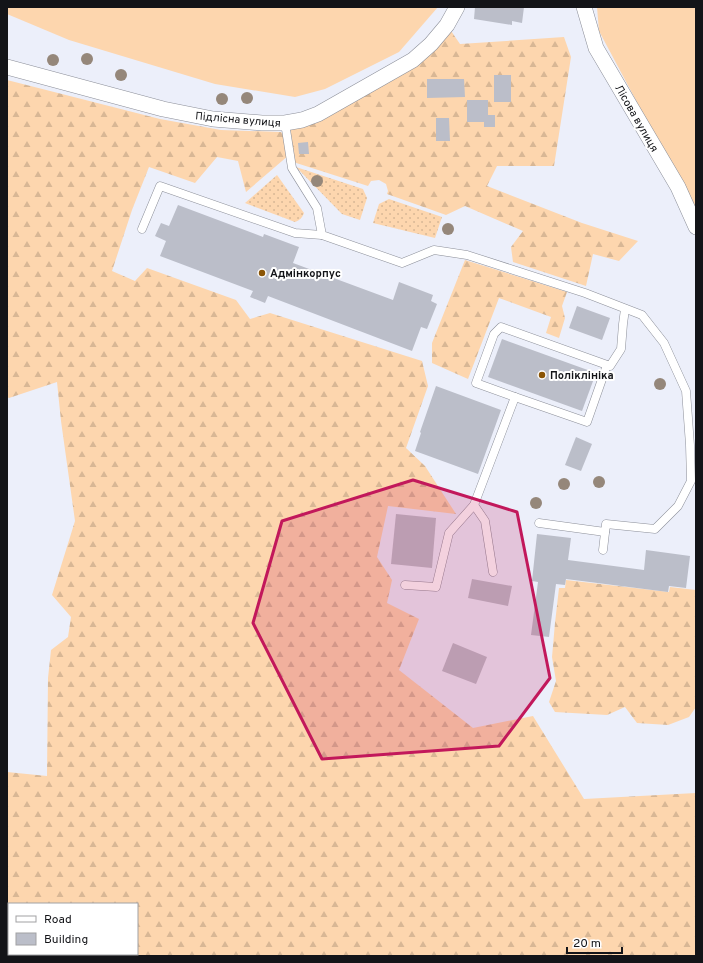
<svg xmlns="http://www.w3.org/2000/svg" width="703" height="963" font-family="Overpass,sans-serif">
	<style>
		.grass { fill: url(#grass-dots) }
		.forest { fill: url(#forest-firs); fill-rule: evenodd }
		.garden { fill: #fdd6ae }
		.building { fill: #bbbec9 }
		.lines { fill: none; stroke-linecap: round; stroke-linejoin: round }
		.service-casing { stroke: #8c8f99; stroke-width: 9 }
		.minor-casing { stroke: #8c8f99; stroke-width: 16 }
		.service { stroke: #fff; stroke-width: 8 }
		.minor { stroke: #fff; stroke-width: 15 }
		.tree { fill: #95877a }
		.marked { fill: #c2185b; fill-opacity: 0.2; stroke: #c2185b; stroke-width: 3; stroke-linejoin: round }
		.poi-dot { fill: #8b5506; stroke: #fff; stroke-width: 1.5 }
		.labels { text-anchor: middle; stroke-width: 4; stroke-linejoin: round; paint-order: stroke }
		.street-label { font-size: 11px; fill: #131418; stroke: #fff }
		.poi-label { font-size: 11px; font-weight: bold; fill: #131418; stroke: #fff; text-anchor: start }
	</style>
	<defs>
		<pattern id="grass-dots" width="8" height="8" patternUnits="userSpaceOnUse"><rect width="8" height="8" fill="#fdd6ae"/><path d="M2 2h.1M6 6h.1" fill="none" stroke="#d8b795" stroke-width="1.8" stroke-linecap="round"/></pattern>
		<pattern id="forest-firs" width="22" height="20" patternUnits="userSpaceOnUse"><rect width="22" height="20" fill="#fdd6ae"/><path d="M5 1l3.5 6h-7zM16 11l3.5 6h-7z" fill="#d8b795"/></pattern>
	</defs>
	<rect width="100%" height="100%" fill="#eceffa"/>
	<g class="grass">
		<path d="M 296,167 L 363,189 L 367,198 L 360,220 L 342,214 Z"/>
		<path d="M 277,175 L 304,213 C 302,218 300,220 295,222 L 245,203 Z"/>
		<path d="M 389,199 L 442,217 L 435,238 L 373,223 L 379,204 Z"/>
	</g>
	<g class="forest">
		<path d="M 447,25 L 460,44 L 564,37 L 571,57 L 554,166 L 497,166 L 487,186 L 582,223 L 638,241 L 619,261 L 593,254 L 586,286 L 513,262 L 511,247 L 523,231 L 465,206 L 446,215 L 387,194 L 388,191 L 386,184 L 379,180 L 371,181 L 368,186 L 290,161 L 289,155 L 246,192 L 238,161 L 217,157 L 195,183 L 149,167 L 132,210 L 112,271 L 135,281 L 147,268 L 236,300 L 250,319 L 270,313 L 422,361 L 428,386 L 406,448 L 425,466 L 456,514 L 388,506 L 377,557 L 392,580 L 387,603 L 419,619 L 399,670 L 473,728 L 533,716 L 584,799 L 696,793 L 696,956 L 7,956 L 7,772 L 47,776 L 48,678 L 51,650 L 68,637 L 71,617 L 52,595 L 75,521 L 61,421 L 57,382 L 9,398 L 7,397 L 7,80 L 160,119 L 221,130 L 281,132 L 286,138 L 289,130 L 302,120 L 413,60 ZM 9,904 L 137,904 L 137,954 L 9,954 Z"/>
		<path d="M 465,260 L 567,292 L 562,306 L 565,318 L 559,338 L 546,333 L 551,317 L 499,298 L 468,379 L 432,363 L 432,343 Z"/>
		<path d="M 566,580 L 669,592 L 670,587 L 696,590 L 696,707 L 689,717 L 668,725 L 637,723 L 625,707 L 607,715 L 555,712 L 549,702 L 556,681 L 552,657 L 555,623 L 559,588 L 565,588 Z"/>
	</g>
	<g class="garden">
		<path d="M 7,7 L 438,7 L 399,52 L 325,89 L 295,97 L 215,84 L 69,40 L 7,14 Z"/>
		<path d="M 597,7 L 696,7 L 696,213 L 599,31 Z"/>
	</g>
	<g class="building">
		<path d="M 475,7 L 524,7 L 522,23 L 512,21 L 512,25 L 474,19 Z"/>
		<rect x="494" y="75" width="17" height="27"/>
		<path d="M 427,79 L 464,79 L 465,97 L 427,98 Z"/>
		<path d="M 467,100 L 488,100 L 488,115 L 495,115 L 495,127 L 484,127 L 484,122 L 467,122 Z"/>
		<path d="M 436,118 L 449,118 L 450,141 L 436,141 Z"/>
		<path d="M 308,142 L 309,154 L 299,154 L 298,143 Z"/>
		<path d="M 178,205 L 263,237 L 264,234 L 299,247 L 293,263 L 393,300 L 399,282 L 433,295 L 431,301 L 437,304 L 427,329 L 421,327 L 412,351 L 268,296 L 265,303 L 250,297 L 253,291 L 160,256 L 166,241 L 155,236 L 161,223 L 169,226 Z"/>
		<path d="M 577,306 L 610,318 L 602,340 L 569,328 Z"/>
		<path d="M 502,339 L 596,373 L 582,411 L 488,377 Z"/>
		<path d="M 436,386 L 501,410 L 478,474 L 415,451 L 421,433 L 420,432 Z"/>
		<path d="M 576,437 L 592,444 L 581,471 L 565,465 Z"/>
		<path d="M 396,514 L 436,518 L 432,568 L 391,564 Z"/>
		<path d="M 537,534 L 571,538 L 568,560 L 644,570 L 646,550 L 690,556 L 686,588 L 669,586 L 668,592 L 566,579 L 565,585 L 556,584 L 549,637 L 531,635 L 538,582 L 532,581 Z"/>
		<path d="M 472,579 L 512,586 L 508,606 L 468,598 Z"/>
		<path d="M 453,643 L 487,657 L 476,684 L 442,671 Z"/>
	</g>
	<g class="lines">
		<defs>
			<g id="service">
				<path d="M 285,123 L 292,168 L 317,208 L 322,235 L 402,263 L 434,250 L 467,255 L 585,293 L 642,315 L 664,343 L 686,391 L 690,445 L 691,481 L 678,506 L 655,529 L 606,524 L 603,550"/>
				<path d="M 142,229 L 160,186 L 295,233 L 322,235"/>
				<path d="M 515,397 L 587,422 L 607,365"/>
				<path d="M 474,505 L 485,521 L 493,572"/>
				<path d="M 539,523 L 605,532"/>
				<path d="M 405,585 L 436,587 L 449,533 L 474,505 L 515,397 L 476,383 L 494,334 L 501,327 L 610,366 L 621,349 L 623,324 L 625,309"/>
			</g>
			<g id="minor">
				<path d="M 584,7 L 596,48 L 678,187 L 696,227"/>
				<path d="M 7,67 L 163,109 L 213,119 L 262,123 L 285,123 L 302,120 L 318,114 L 413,60 L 431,44 L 447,25 L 457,7"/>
			</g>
		</defs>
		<use href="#service" class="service-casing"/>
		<use href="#minor" class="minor-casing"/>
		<use href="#service" class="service"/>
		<use href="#minor" class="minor"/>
	</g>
	<g class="tree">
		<circle cx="87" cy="59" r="6"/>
		<circle cx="53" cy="60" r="6"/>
		<circle cx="121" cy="75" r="6"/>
		<circle cx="247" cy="98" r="6"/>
		<circle cx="222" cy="99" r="6"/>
		<circle cx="317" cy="181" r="6"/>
		<circle cx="448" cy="229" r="6"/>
		<circle cx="660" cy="384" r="6"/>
		<circle cx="599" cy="482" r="6"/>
		<circle cx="564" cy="484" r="6"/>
		<circle cx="536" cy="503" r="6"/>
	</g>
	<path class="marked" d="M 413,480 L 517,512 L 550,678 L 499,746 L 322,759 L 253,623 L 282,521 Z"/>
	<g class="poi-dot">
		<circle cx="262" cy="273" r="4"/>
		<circle cx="542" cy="375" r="4"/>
	</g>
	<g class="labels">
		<g class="street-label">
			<text transform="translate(637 118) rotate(60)" y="4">Лісова вулиця</text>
			<text transform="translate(238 119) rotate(5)" y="4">Підлісна вулиця</text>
		</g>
		<g class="poi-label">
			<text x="270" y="277">Адмінкорпус</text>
			<text x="550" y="379">Поліклініка</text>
		</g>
	</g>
	<rect width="703" height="963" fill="none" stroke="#131418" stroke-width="16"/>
	<rect x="8" y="903" width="130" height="52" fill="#ffffff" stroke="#a1a1a3"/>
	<rect x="16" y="916" width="20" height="6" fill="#ffffff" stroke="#a1a1a3"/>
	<text x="44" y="923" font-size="12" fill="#131418">Road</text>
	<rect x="16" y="933" width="20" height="12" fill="#bbbec9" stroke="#a1a1a3"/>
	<text x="44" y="943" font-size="12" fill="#131418">Building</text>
	<path d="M567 947v6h55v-6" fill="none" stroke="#131418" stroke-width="2"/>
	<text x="573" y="947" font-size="12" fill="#131418" stroke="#ffffff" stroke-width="3" paint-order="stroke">20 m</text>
</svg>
